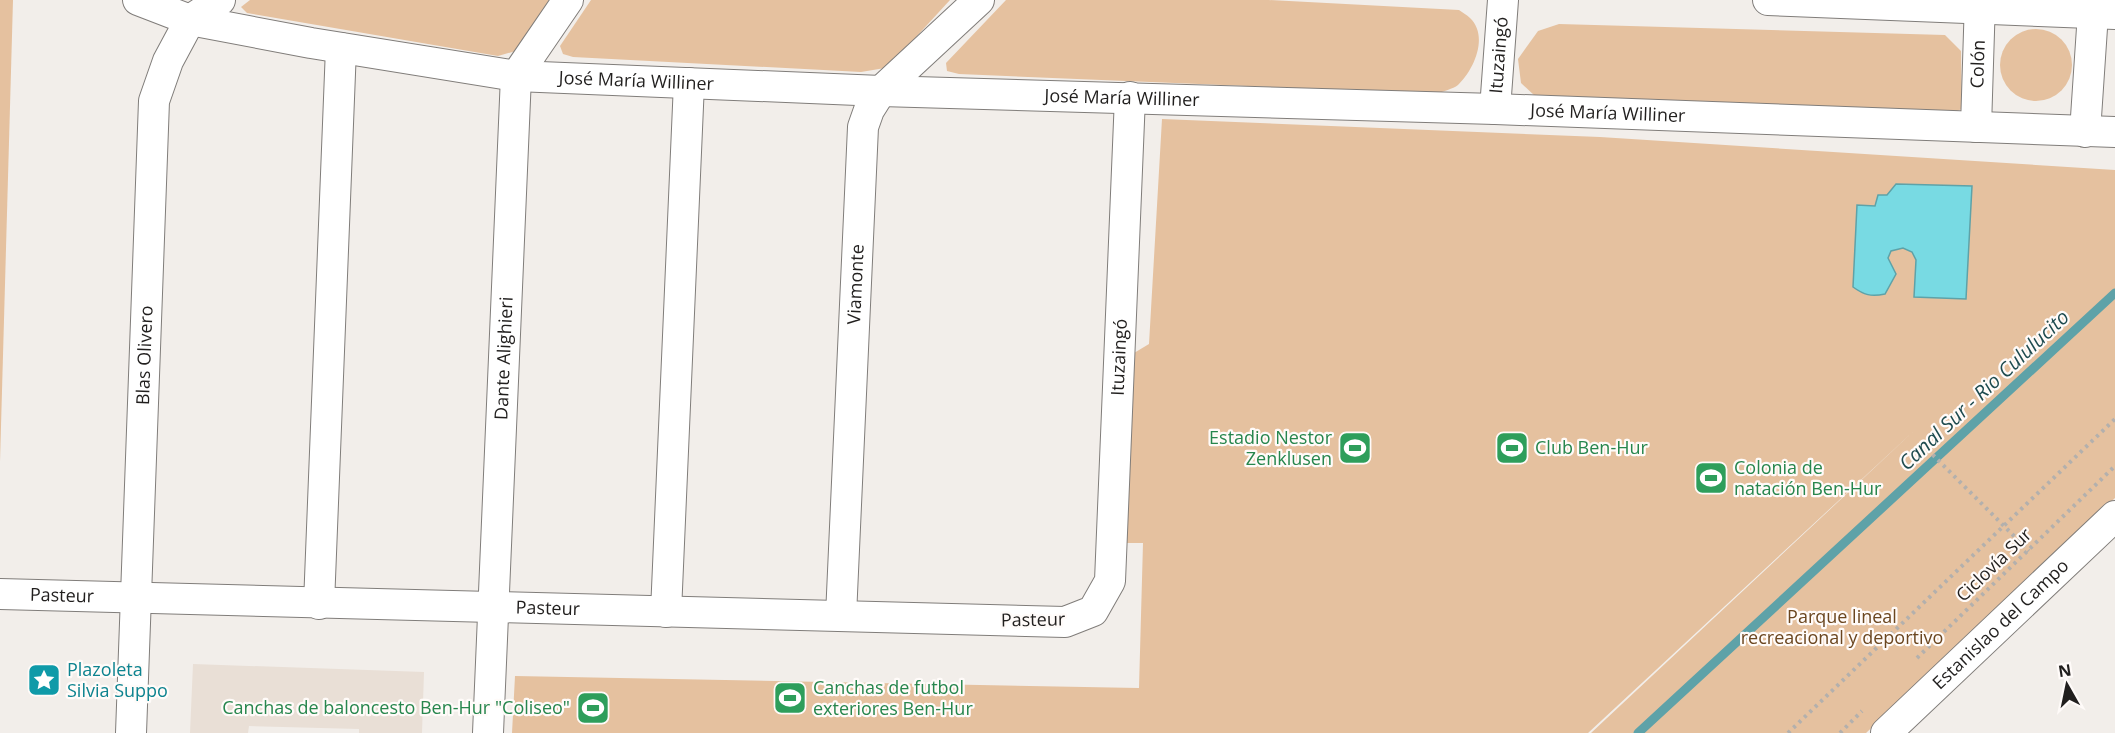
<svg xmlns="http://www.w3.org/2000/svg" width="2115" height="733" font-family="'Open Sans',sans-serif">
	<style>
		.built { fill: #e9dfd6 }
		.green { fill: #e5c19f }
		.water { fill: #78dae3; stroke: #5ea2a8; stroke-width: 1.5 }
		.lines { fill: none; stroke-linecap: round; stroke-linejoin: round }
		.stream { stroke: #5ea2a8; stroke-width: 9 }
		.minor-casing { stroke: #807d7a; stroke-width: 32 }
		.path { stroke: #b3b0ad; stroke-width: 4; stroke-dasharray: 3 4.5; stroke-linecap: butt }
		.minor { stroke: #fff; stroke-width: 30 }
		.labels { text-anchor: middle; stroke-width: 4.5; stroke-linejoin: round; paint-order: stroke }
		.street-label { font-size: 18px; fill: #211f1e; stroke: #fffbf9 }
		.leisure-label { font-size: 18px; fill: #27864d; stroke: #fffbf9; text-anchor: start }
		.park-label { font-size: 18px; fill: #6b461f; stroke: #fffbf9 }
		.culture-label { font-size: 18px; fill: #0d838f; stroke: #fffbf9; text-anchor: start }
		.water-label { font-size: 20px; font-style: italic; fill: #1e4b4f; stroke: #fffbf9 }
	</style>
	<rect width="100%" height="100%" fill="#f2eeea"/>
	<path class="built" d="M 193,664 L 424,672 L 422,733 L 359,733 L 359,729 L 249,726 L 248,733 L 190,733 Z"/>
	<g class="green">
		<path d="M 0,0 L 13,0 L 0,462 Z"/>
		<path d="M 250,0 L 549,0 L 519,50 L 498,56 L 247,13 L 241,7 Z"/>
		<path d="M 591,0 L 950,0 L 893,62 L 885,68 L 861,72 L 573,57 L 563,54 L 560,46 Z"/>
		<path d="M 1006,0 L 1268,0 L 1459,10 C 1462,12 1467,15 1470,18 C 1489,36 1474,70 1458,85 C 1453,89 1443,91 1436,94 L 959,74 L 947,71 L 946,63 Z"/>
		<path d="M 1559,24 L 1945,35 L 1961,51 L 1962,109 L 1949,114 L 1535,96 L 1521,83 L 1518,59 L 1538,31 Z"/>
		<circle cx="2036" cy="65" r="36"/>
		<path d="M 1162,119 L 1600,137 L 2115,170 L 2115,498 L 1866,733 L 1591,733 L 1917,428 L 1588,733 L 512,733 L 515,676 L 1139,688 L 1143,543 L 1122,543 L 1134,353 L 1149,344 Z"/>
	</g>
	<path class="water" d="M 1896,184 L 1972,186 L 1966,299 L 1914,297 L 1916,260 L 1912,252 L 1903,248 L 1891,251 L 1888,258 L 1896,274 L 1885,294 C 1871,297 1864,295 1853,287 L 1857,205 L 1875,206 L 1878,195 L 1887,195 Z"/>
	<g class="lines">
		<path class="stream" d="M 1638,733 L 2115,293"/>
		<defs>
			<g id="minor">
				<path id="s1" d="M 138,0 L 190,20 L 311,43 L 516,76 L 881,91 L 1495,109 L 2115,132"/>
				<path d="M 1768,0 L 2115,14"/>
				<path id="s2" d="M 1495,109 L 1503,0"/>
				<path id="s3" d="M 1976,127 L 1980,0"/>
				<path d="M 2085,132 L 2093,13"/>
				<path id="s4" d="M 0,594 L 1065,622 L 1093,611 L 1110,581 L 1130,97"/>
				<path d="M 319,604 L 341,48"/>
				<path d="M 666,612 L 689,83"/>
				<path id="s5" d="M 841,616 L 863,127 L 869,110 L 881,91 L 979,0"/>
				<path id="s6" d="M 131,733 L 154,101 L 168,61 L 190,20 L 220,0"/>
				<path id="s7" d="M 488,733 L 516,76 L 568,0"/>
				<path id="s8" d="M 1886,733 L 2115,516"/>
			</g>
		</defs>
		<use href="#minor" class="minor-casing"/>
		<g class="path">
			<path d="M 1922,444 L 2029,551"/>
			<path d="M 1917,658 L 2115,466"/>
			<path d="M 1788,733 L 2115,419"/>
			<path d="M 1840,733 L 1862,711"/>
		</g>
		<use href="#minor" class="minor"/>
	</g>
	<defs>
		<symbol id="stadium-square" viewBox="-11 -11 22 22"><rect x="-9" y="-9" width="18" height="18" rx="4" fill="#2e9e5b" stroke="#fffbf9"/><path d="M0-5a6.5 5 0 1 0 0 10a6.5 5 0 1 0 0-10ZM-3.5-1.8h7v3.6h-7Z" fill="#fff"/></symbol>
		<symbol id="sight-square" viewBox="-11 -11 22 22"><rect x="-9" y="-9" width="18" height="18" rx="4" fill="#0f9aa8" stroke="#fffbf9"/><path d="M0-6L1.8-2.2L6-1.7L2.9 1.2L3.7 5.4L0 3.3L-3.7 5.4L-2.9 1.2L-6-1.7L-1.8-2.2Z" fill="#fff"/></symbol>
	</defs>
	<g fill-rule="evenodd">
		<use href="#stadium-square" x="1336" y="429" width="38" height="38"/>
		<use href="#stadium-square" x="1493" y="429" width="38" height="38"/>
		<use href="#stadium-square" x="1692" y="459" width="38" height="38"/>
		<use href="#sight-square" x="25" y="661" width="38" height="38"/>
		<use href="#stadium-square" x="771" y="679" width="38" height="38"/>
		<use href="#stadium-square" x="574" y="689" width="38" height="38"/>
	</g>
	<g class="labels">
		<g class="street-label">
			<text dy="6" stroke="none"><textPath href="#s2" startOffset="54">Ituzaingó</textPath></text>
			<text dy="6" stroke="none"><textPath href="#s3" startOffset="63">Colón</textPath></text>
			<text dy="6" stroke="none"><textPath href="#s1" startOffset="507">José María Williner</textPath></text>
			<text dy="6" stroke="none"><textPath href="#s1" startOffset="993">José María Williner</textPath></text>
			<text dy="6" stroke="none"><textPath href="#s1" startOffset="1479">José María Williner</textPath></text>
			<text dy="6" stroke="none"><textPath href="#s5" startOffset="332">Viamonte</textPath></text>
			<text dy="6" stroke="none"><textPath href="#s6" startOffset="378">Blas Olivero</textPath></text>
			<text dy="6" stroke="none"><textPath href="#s4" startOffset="1354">Ituzaingó</textPath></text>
			<text dy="6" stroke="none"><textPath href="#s7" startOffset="375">Dante Alighieri</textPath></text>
			<text transform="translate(1994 565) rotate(-44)" y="6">Ciclovía Sur</text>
			<text dy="6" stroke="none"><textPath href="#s4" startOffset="62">Pasteur</textPath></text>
			<text dy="6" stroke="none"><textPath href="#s4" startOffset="548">Pasteur</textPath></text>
			<text transform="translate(1033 620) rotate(-1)" y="6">Pasteur</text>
			<text dy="6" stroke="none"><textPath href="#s8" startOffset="158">Estanislao del Campo</textPath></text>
		</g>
		<g class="leisure-label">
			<text x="1332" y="444" text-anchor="end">Estadio Nestor<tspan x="1332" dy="21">Zenklusen</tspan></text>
			<text x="1535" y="454">Club Ben-Hur</text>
			<text x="1734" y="474">Colonia de<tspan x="1734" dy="21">natación Ben-Hur</tspan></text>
			<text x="813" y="694">Canchas de futbol<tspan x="813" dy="21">exteriores Ben-Hur</tspan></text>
			<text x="570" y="714" text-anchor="end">Canchas de baloncesto Ben-Hur "Coliseo"</text>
		</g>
		<g class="park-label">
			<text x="1842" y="623">Parque lineal<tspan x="1842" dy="21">recreacional y deportivo</tspan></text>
		</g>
		<g class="culture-label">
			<text x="67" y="676">Plazoleta<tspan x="67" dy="21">Silvia Suppo</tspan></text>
		</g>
		<g class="water-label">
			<text transform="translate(1984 390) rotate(-43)" y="7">Canal Sur - Rio Cululucito</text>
		</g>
	</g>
	<g transform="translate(2067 685) rotate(351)" stroke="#fffbf9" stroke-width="4.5" paint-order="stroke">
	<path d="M0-4.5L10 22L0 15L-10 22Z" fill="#211f1e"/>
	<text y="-9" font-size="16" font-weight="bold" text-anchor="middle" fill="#211f1e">N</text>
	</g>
</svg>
